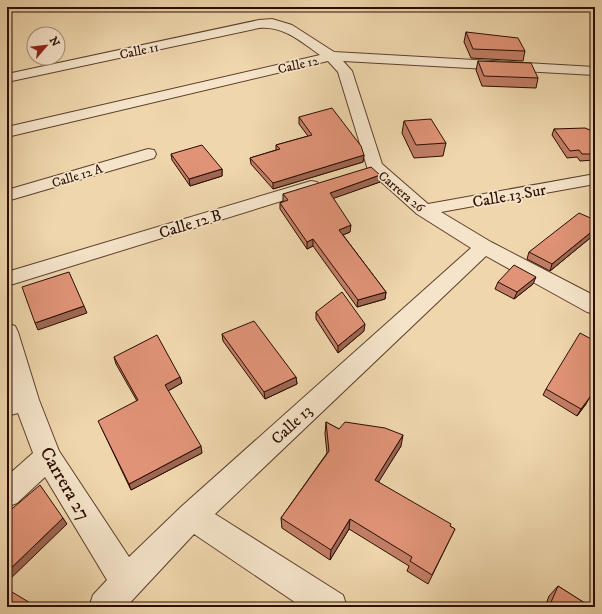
<svg xmlns="http://www.w3.org/2000/svg" width="602" height="614" font-family="'IM FELL DW Pica',serif">
	<style>
		.lines { fill: none; stroke-linecap: round; stroke-linejoin: round }
		.minor-casing { stroke: #5c3f2b; stroke-width: 2 }
		.minor { fill: #f5e4ca; fill-rule: evenodd }
		.wall { fill: #c17e66; stroke: #2b0d00 }
		.shaded-wall { fill: #9d6753; stroke: #2b0d00 }
		.building { fill: #e09377; stroke: #2b0d00 }
		.labels { text-anchor: middle; stroke-width: 3.5; stroke-linejoin: round; paint-order: stroke }
		.far-street-label { font-size: 13px; fill: #2b0d00; stroke: #f5e4ca }
		.street-label { font-size: 16px; fill: #2b0d00; stroke: #f5e4ca }
		.near-street-label { font-size: 19px; fill: #2b0d00; stroke: #f5e4ca }
	</style>
	<rect width="100%" height="100%" fill="#efd6ad"/>
	<filter id="stains"><feTurbulence type="fractalNoise" baseFrequency=".005" numOctaves="4"/><feColorMatrix values="0 0 0 0 .2 0 0 0 0 .09 0 0 0 0 .02 0 0 0 .5 -.17"/></filter>
	<radialGradient id="worn" r=".72"><stop offset=".6" stop-color="#630" stop-opacity="0"/><stop offset="1" stop-color="#630" stop-opacity=".3"/></radialGradient>
	<g class="lines">
		<defs>
			<g id="minor">
				<path d="M 272,19 L 292,25 L 334,52 L 595,67 L 595,75 L 343,61 L 352,71 L 382,164 L 428,204 L 595,174 L 595,184 L 441,212 L 491,242 L 595,296 L 595,314 L 587,312 L 486,256 L 215,514 L 343,595 L 347,607 L 302,607 L 194,534 L 126,607 L 89,607 L 93,595 L 107,580 L 45,477 L 17,503 L 7,507 L 7,476 L 33,453 L 18,413 L 7,416 L 7,394 L 12,393 L 7,376 L 7,323 L 15,326 L 18,332 L 39,400 L 59,451 L 129,557 L 182,506 L 471,248 L 417,214 L 368,170 L 338,72 L 328,61 L 7,137 L 7,127 L 320,55 C 300,41 284,26 259,28 L 7,82 L 7,74 L 259,20 Z"/>
				<path d="M 148,149 L 154,150 L 156,154 L 154,158 L 7,201 L 7,190 Z"/>
				<path d="M 311,181 L 317,182 L 320,186 L 317,190 L 7,286 L 7,272 Z"/>
			</g>
		</defs>
		<use href="#minor" class="minor-casing"/>
		<use href="#minor" class="minor"/>
	</g>
	<g class="wall">
		<path d="M 466,32 L 525,51 L 523,61 L 471,58 L 464,42 Z"/>
		<path d="M 478,61 L 538,78 L 536,88 L 482,86 L 476,70 Z"/>
		<path d="M 299,117 L 364,155 L 363,162 L 273,189 L 251,164 L 250,158 L 276,150 L 276,145 L 308,136 L 299,124 Z"/>
		<path d="M 404,121 L 446,143 L 443,156 L 414,158 L 402,133 Z"/>
		<path d="M 554,129 L 595,132 L 595,160 L 580,161 L 577,157 L 567,158 L 552,135 Z"/>
		<path d="M 171,154 L 222,169 L 222,176 L 190,186 L 172,160 Z"/>
		<path d="M 380,182 L 333,198 L 350,232 L 343,235 L 386,292 L 385,299 L 357,307 L 313,246 L 307,249 L 280,209 L 280,203 L 283,201 L 283,194 Z"/>
		<path d="M 595,220 L 595,234 L 550,271 L 527,259 L 529,252 Z"/>
		<path d="M 498,282 L 533,284 L 514,299 L 495,289 Z"/>
		<path d="M 316,312 L 364,331 L 338,353 L 316,319 Z"/>
		<path d="M 222,334 L 296,377 L 297,384 L 265,399 L 223,341 Z"/>
		<path d="M 114,357 L 180,377 L 182,383 L 168,391 L 202,453 L 131,490 L 101,427 L 137,401 L 116,364 Z"/>
		<path d="M 546,389 L 586,404 L 577,416 L 543,395 Z"/>
		<path d="M 326,422 L 339,429 L 401,446 L 378,482 L 455,529 L 450,539 L 428,584 L 407,571 L 409,566 L 349,529 L 330,560 L 282,528 L 281,518 L 327,453 L 325,434 Z"/>
		<path d="M 558,586 L 591,607 L 545,607 L 549,596 Z"/>
	</g>
	<g class="shaded-wall">
		<path d="M 364,155 L 363,162 L 273,189 L 273,183 Z"/>
		<path d="M 222,169 L 222,176 L 190,186 L 189,179 Z"/>
		<path d="M 380,175 L 380,182 L 329,200 L 330,193 Z"/>
		<path d="M 351,225 L 350,232 L 338,237 L 339,230 Z"/>
		<path d="M 595,229 L 595,234 L 550,271 L 552,264 Z"/>
		<path d="M 313,239 L 313,246 L 307,249 L 307,242 Z"/>
		<path d="M 536,277 L 533,284 L 514,299 L 517,292 Z"/>
		<path d="M 386,292 L 385,299 L 357,307 L 358,300 Z"/>
		<path d="M 84,306 L 87,313 L 38,330 L 35,323 Z"/>
		<path d="M 365,324 L 364,331 L 338,353 L 338,346 Z"/>
		<path d="M 180,377 L 182,383 L 166,392 L 165,385 Z"/>
		<path d="M 296,377 L 297,384 L 265,399 L 264,392 Z"/>
		<path d="M 590,397 L 586,404 L 577,416 L 581,409 Z"/>
		<path d="M 403,435 L 401,446 L 373,491 L 375,480 Z"/>
		<path d="M 201,446 L 202,453 L 131,490 L 129,484 Z"/>
		<path d="M 7,451 L 11,458 L 7,464 Z"/>
		<path d="M 63,518 L 67,524 L 7,582 L 7,572 Z"/>
		<path d="M 350,519 L 349,529 L 330,560 L 331,550 Z"/>
	</g>
	<g class="building">
		<path d="M 466,32 L 518,38 L 525,51 L 473,49 Z"/>
		<path d="M 478,61 L 531,63 L 538,78 L 484,76 Z"/>
		<path d="M 332,108 L 361,146 L 364,155 L 273,183 L 250,158 L 280,149 L 276,145 L 312,135 L 299,117 Z"/>
		<path d="M 431,119 L 446,143 L 416,145 L 404,121 Z"/>
		<path d="M 585,128 L 595,132 L 595,154 L 582,154 L 579,150 L 570,151 L 554,129 Z"/>
		<path d="M 202,145 L 222,169 L 189,179 L 171,154 Z"/>
		<path d="M 371,167 L 380,175 L 330,193 L 351,225 L 339,230 L 386,292 L 358,300 L 313,239 L 307,242 L 280,203 L 288,200 L 283,194 Z"/>
		<path d="M 579,213 L 595,220 L 595,229 L 552,264 L 529,252 Z"/>
		<path d="M 514,265 L 536,277 L 517,292 L 498,282 Z"/>
		<path d="M 69,272 L 84,306 L 35,323 L 22,287 Z"/>
		<path d="M 342,292 L 365,324 L 338,346 L 316,312 Z"/>
		<path d="M 254,321 L 296,377 L 264,392 L 222,334 Z"/>
		<path d="M 580,333 L 595,341 L 595,385 L 590,397 L 581,409 L 546,389 Z"/>
		<path d="M 157,335 L 180,377 L 165,385 L 201,446 L 129,484 L 98,421 L 138,400 L 114,357 Z"/>
		<path d="M 326,422 L 339,429 L 345,422 L 385,428 L 403,435 L 375,480 L 451,524 L 450,526 L 455,529 L 432,575 L 410,561 L 412,557 L 350,519 L 331,550 L 281,518 L 329,451 Z"/>
		<path d="M 40,485 L 63,518 L 7,572 L 7,513 Z"/>
		<path d="M 558,586 L 591,607 L 549,607 Z"/>
		<path d="M 7,589 L 37,607 L 7,607 Z"/>
	</g>
	<g class="labels">
		<g class="far-street-label">
			<text transform="translate(139 50) rotate(-12)" y="5">Calle 11</text>
			<text transform="translate(298 64) rotate(-13)" y="5">Calle 12</text>
			<text transform="translate(77 175) rotate(-17)" y="5">Calle 12 A</text>
			<text transform="translate(402 191) rotate(40)" y="5">Carrera 26</text>
		</g>
		<g class="street-label">
			<text transform="translate(509 195) rotate(-10)" y="6">Calle 13 Sur</text>
			<text transform="translate(190 223) rotate(-17)" y="6">Calle 12 B</text>
			<text transform="translate(291 424) rotate(-43)" y="6">Calle 13</text>
		</g>
		<g class="near-street-label">
			<text transform="translate(66 483) rotate(60)" y="7">Carrera 27</text>
		</g>
	</g>
	<rect width="602" height="614" fill="none" stroke="#efd6ad" stroke-width="24"/>
	<rect x="8" y="8" width="586" height="598" fill="none" stroke="#2b0d00" stroke-width="2"/>
	<rect x="12" y="12" width="578" height="590" fill="none" stroke="#2b0d00"/>
	<g transform="translate(46 46) rotate(62)"><circle r="19" fill="#f5e4ca" stroke="#a48e79"/>
	<path d="M0-3L7 15L0 10L-7 15Z" fill="#8f2418"/>
	<text y="-6" font-size="11" font-weight="bold" text-anchor="middle" fill="#2b0d00">N</text>
	</g>
	<rect width="100%" height="100%" filter="url(#stains)"/>
	<rect width="100%" height="100%" fill="url(#worn)"/>
</svg>
